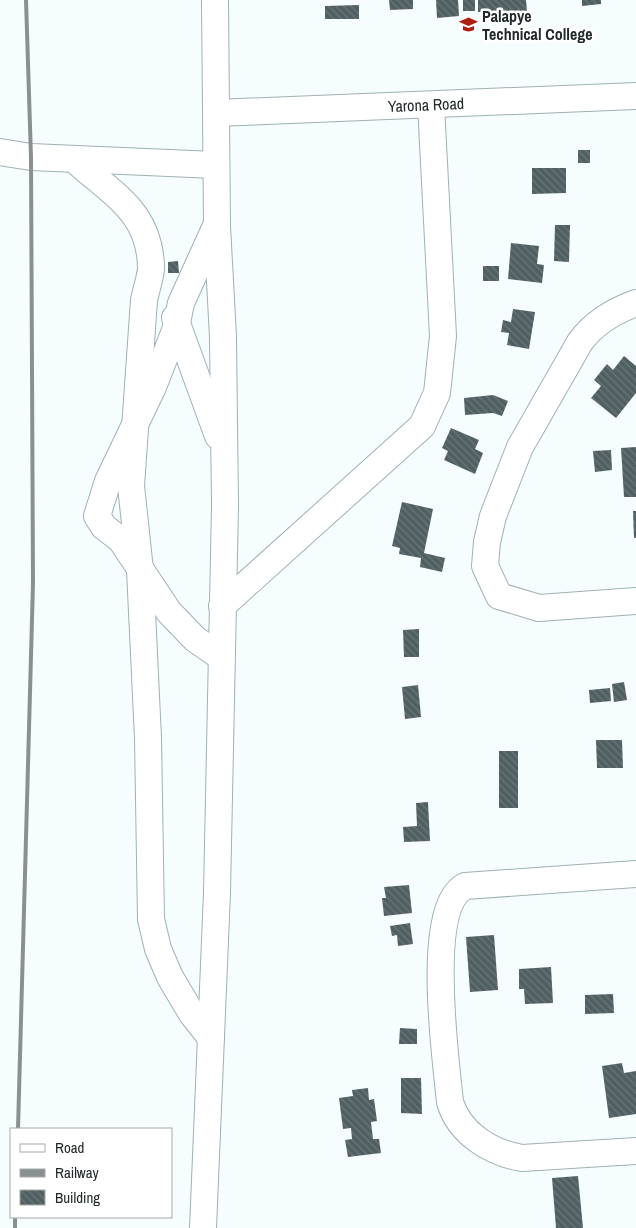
<svg xmlns="http://www.w3.org/2000/svg" width="636" height="1228" font-family="'Archivo Narrow',sans-serif">
	<style>
		.building { fill: url(#building-back-hatch) }
		.lines { fill: none; stroke-linecap: round; stroke-linejoin: round }
		.minor-casing { stroke: #9fb0b3; stroke-width: 28 }
		.minor { stroke: #fff; stroke-width: 26 }
		.rail { stroke: #899091; stroke-width: 4 }
		.labels { text-anchor: middle; stroke-width: 5; stroke-linejoin: round; paint-order: stroke }
		.poi-label { font-size: 16px; font-weight: bold; fill: #22292a; stroke: #fff; text-anchor: start }
		.street-label { font-size: 16px; fill: #22292a; stroke: #fff }
	</style>
	<defs>
		<pattern id="building-back-hatch" width="6" height="6" patternUnits="userSpaceOnUse" patternTransform="scale(1.25)"><rect width="6" height="6" fill="#505f62"/><path d="M-1 5l2 2M0 0l6 6M5-1l2 2" fill="none" stroke="#6b7779"/></pattern>
	</defs>
	<rect width="100%" height="100%" fill="#f6fdfe"/>
	<g class="building">
		<path d="M 389,0 L 413,0 L 413,9 L 390,10 Z"/>
		<path d="M 436,0 L 458,0 L 459,16 L 437,18 Z"/>
		<rect x="463" y="0" width="12" height="11"/>
		<path d="M 478,0 L 526,0 L 527,11 L 478,12 Z"/>
		<path d="M 582,0 L 601,0 L 601,4 L 582,6 Z"/>
		<path d="M 359,5 L 359,19 L 325,19 L 325,6 Z"/>
		<rect x="578" y="150" width="12" height="13"/>
		<path d="M 532,168 L 566,168 L 566,193 L 532,194 Z"/>
		<path d="M 555,225 L 570,225 L 569,262 L 554,261 Z"/>
		<path d="M 511,243 L 539,246 L 537,264 L 544,265 L 542,283 L 508,279 Z"/>
		<path d="M 178,261 L 179,273 L 168,273 L 168,262 Z"/>
		<rect x="483" y="266" width="16" height="15"/>
		<path d="M 513,309 L 535,312 L 529,349 L 507,345 L 509,333 L 501,332 L 503,320 L 511,322 Z"/>
		<path d="M 624,356 L 636,366 L 636,393 L 616,418 L 591,398 L 601,386 L 594,380 L 607,364 L 613,370 Z"/>
		<path d="M 493,395 L 508,401 L 502,416 L 493,413 L 465,415 L 464,398 Z"/>
		<path d="M 451,428 L 479,440 L 475,449 L 483,453 L 475,474 L 444,460 L 448,451 L 442,448 Z"/>
		<path d="M 636,447 L 636,497 L 624,497 L 621,448 Z"/>
		<path d="M 611,450 L 612,470 L 595,472 L 593,451 Z"/>
		<path d="M 402,502 L 433,509 L 424,553 L 445,558 L 442,572 L 420,567 L 421,558 L 399,554 L 400,548 L 392,546 Z"/>
		<path d="M 633,511 L 636,511 L 636,538 L 634,538 Z"/>
		<path d="M 419,629 L 419,657 L 404,657 L 403,630 Z"/>
		<path d="M 624,682 L 627,700 L 614,702 L 612,684 Z"/>
		<path d="M 418,685 L 421,717 L 405,719 L 402,687 Z"/>
		<path d="M 610,688 L 611,701 L 590,703 L 589,690 Z"/>
		<path d="M 596,740 L 622,740 L 623,768 L 597,768 Z"/>
		<rect x="499" y="751" width="19" height="57"/>
		<path d="M 428,802 L 430,841 L 404,842 L 403,827 L 417,826 L 416,803 Z"/>
		<path d="M 409,885 L 412,913 L 384,916 L 382,898 L 386,898 L 384,887 Z"/>
		<path d="M 410,923 L 413,944 L 398,946 L 397,935 L 392,936 L 390,926 Z"/>
		<path d="M 494,935 L 498,990 L 470,992 L 466,937 Z"/>
		<path d="M 551,967 L 553,1003 L 525,1004 L 524,989 L 519,989 L 519,969 Z"/>
		<path d="M 613,994 L 614,1013 L 585,1014 L 585,995 Z"/>
		<path d="M 400,1028 L 417,1029 L 417,1044 L 399,1044 Z"/>
		<path d="M 622,1063 L 624,1073 L 636,1071 L 636,1114 L 609,1118 L 602,1066 Z"/>
		<path d="M 401,1078 L 421,1078 L 422,1114 L 401,1113 Z"/>
		<path d="M 368,1088 L 369,1100 L 374,1099 L 377,1121 L 371,1122 L 373,1139 L 379,1139 L 381,1153 L 348,1157 L 345,1140 L 352,1139 L 351,1128 L 343,1129 L 339,1098 L 353,1096 L 352,1090 Z"/>
		<path d="M 578,1176 L 583,1228 L 556,1228 L 552,1178 Z"/>
	</g>
	<g class="lines">
		<defs>
			<g id="minor">
				<path id="s1" d="M 216,113 L 636,96"/>
				<path d="M 0,152 L 31,157 L 215,165"/>
				<path d="M 74,159 C 111,194 151,211 151,269 C 150,279 146,290 144,300 L 131,486 L 140,570 L 148,738 L 151,919 L 158,949 L 170,977 L 192,1014 L 211,1038"/>
				<path d="M 215,228 L 181,303 L 176,328 L 153,387 L 108,481 L 97,516 L 104,527 L 121,540 L 169,612 L 195,639 L 221,657"/>
				<path d="M 636,303 C 614,311 593,324 580,342 L 520,447 L 493,516 L 487,542 L 485,566 L 499,596 L 539,608 L 636,601"/>
				<path d="M 175,318 L 218,436"/>
				<path d="M 222,606 L 422,426 L 437,393 L 443,336 L 431,105"/>
				<path d="M 636,874 L 465,886 C 424,908 446,1060 450,1102 C 459,1133 491,1153 522,1158 L 636,1151"/>
				<path d="M 203,1228 L 217,893 L 225,506 L 223,337 L 217,226 L 215,0"/>
			</g>
		</defs>
		<use href="#minor" class="minor-casing"/>
		<use href="#minor" class="minor"/>
		<g class="rail">
			<path d="M 18,1129 L 33,583 L 31,157 L 26,0"/>
			<path d="M 15,1228 L 15,1217"/>
		</g>
	</g>
	<defs>
		<symbol id="university-bare" viewBox="-9 -9 18 18"><path d="M0-5L7-2L0 1L-7-2ZM-4 1L0 2.5L4 1V4Q0 6-4 4Z" fill="#ae1f0f" stroke="#fff" stroke-width="2.5" paint-order="stroke"/></symbol>
	</defs>
	<g fill-rule="evenodd">
		<use href="#university-bare" x="456" y="12" width="25" height="25"/>
	</g>
	<g class="labels">
		<g class="poi-label">
			<text x="482" y="22">Palapye<tspan x="482" dy="18">Technical College</tspan></text>
		</g>
		<g class="street-label">
			<text dy="6" stroke="none"><textPath href="#s1" startOffset="210">Yarona Road</textPath></text>
		</g>
	</g>
	<rect x="10" y="1128" width="162" height="90" fill="#ffffff" stroke="#a7a9aa"/>
	<rect x="20" y="1144" width="25" height="8" fill="#ffffff" stroke="#a7a9aa"/>
	<text x="55" y="1153" font-size="15" fill="#22292a">Road</text>
	<rect x="20" y="1169" width="25" height="8" fill="#899091" stroke="#a7a9aa"/>
	<text x="55" y="1178" font-size="15" fill="#22292a">Railway</text>
	<rect x="20" y="1190" width="25" height="15" fill="url(#building-back-hatch)" stroke="#a7a9aa"/>
	<text x="55" y="1203" font-size="15" fill="#22292a">Building</text>
</svg>
